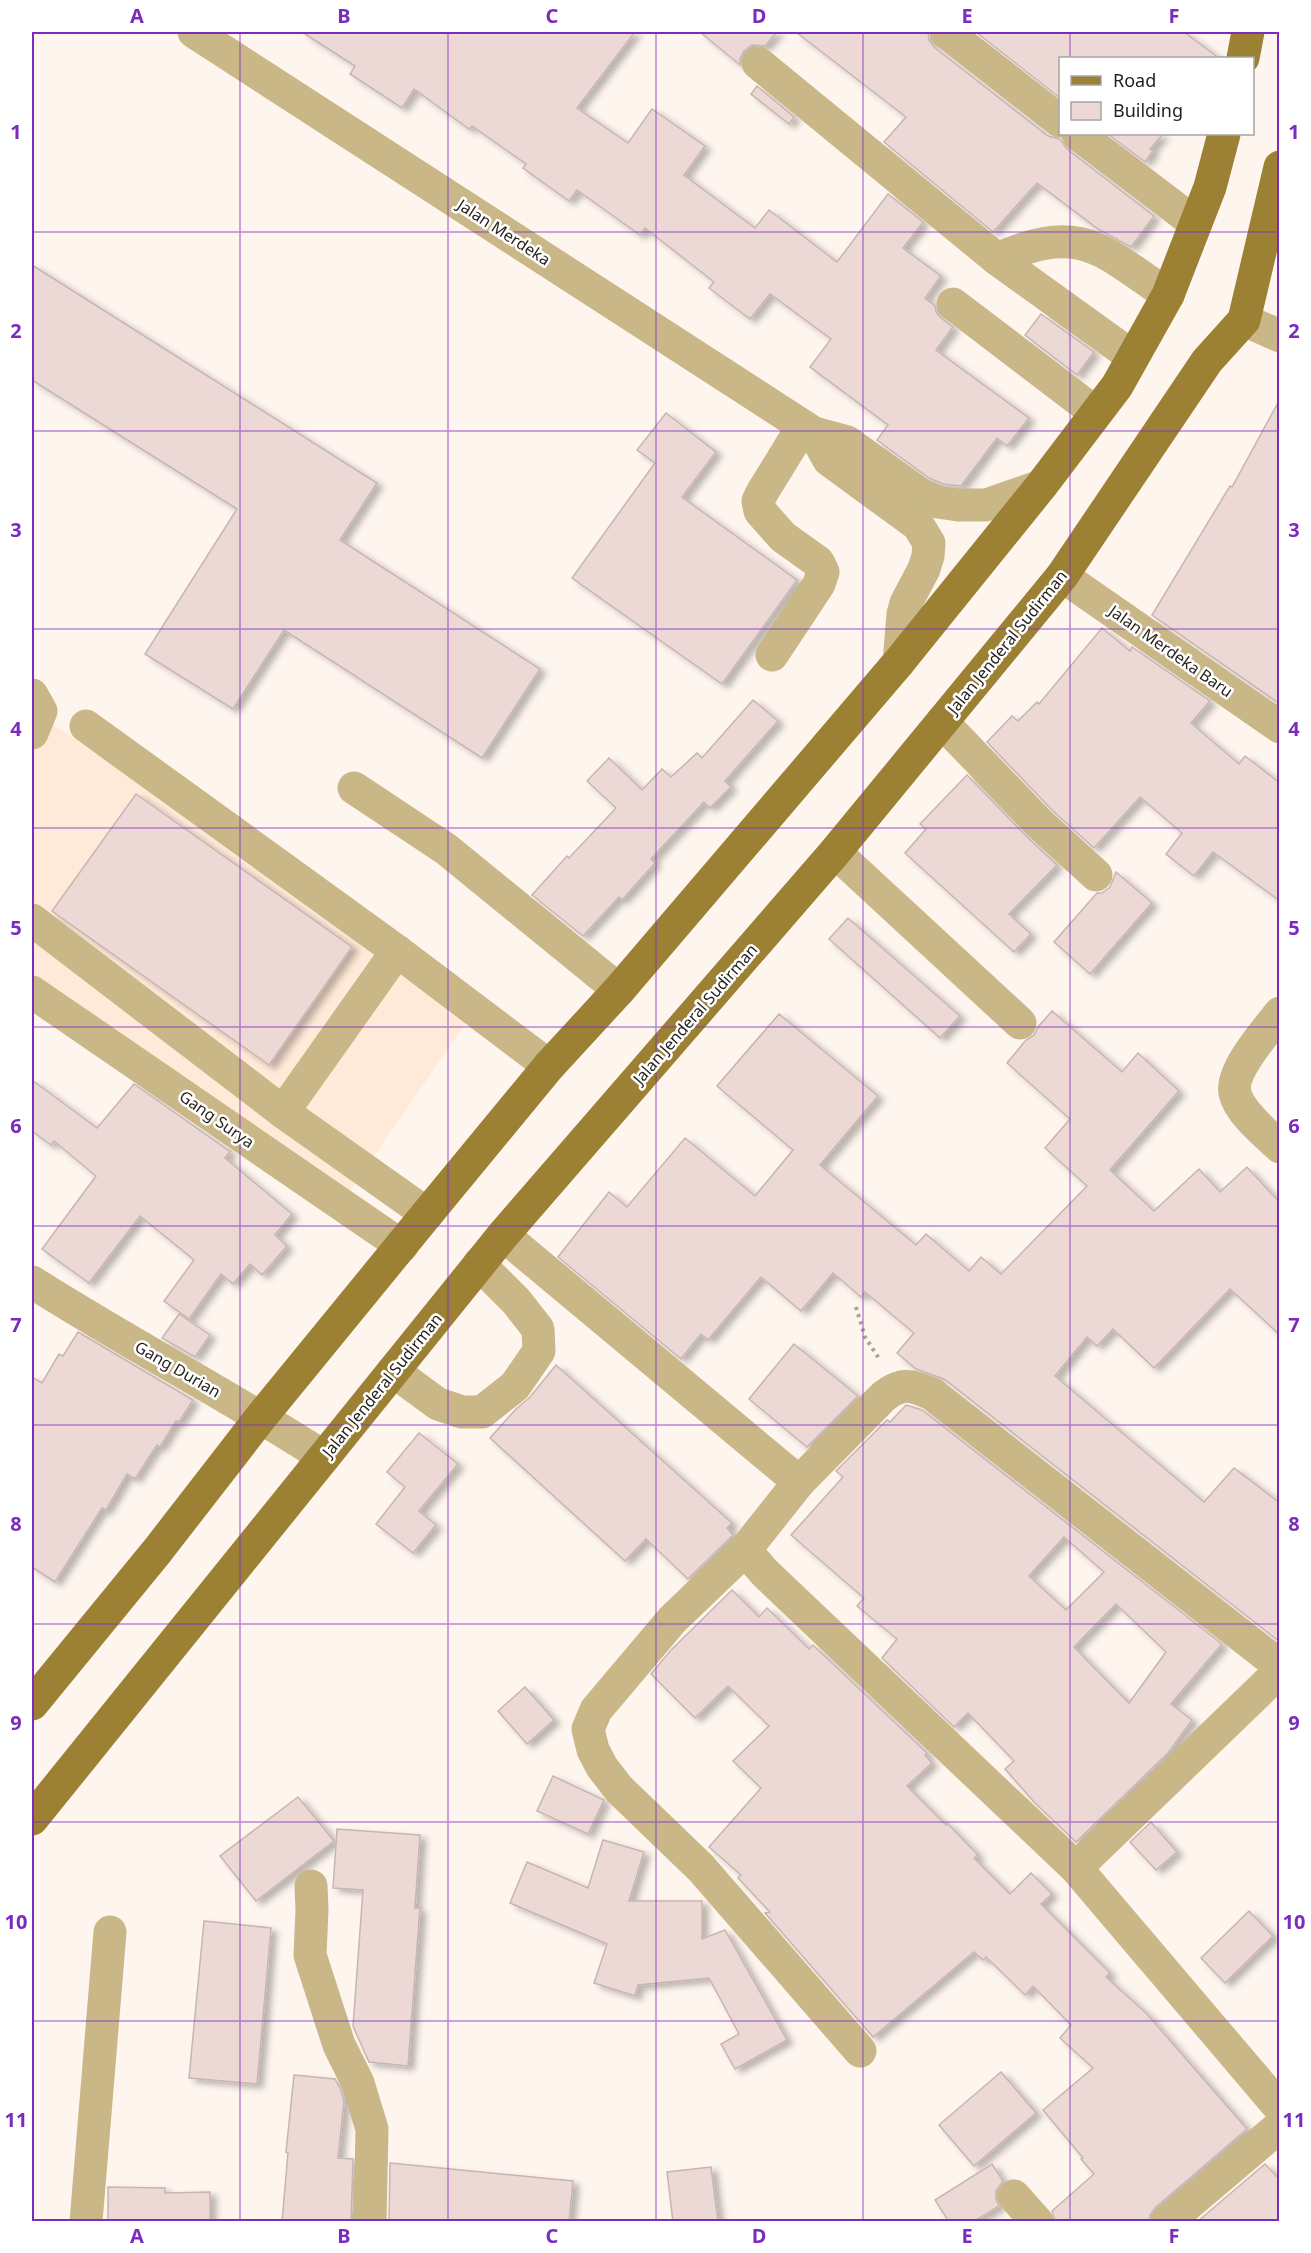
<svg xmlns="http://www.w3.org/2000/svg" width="1311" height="2253" font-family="'Noto Sans',sans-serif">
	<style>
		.built { fill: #ffe9d8 }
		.building { fill: #ecd9d5; stroke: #c8b4b1; stroke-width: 1.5; fill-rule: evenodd; filter: url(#shadow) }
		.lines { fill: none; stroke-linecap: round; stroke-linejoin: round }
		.path { stroke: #a8a19a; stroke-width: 4; stroke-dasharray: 3 4.5; stroke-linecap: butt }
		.minor { stroke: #c9b787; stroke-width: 33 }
		.major { stroke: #9c8033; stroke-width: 33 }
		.grid { fill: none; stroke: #7b2cbf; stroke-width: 1.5; stroke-opacity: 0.55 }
		.labels { text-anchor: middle; stroke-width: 5; stroke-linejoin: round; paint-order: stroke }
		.street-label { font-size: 16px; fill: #241f1a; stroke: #fff }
		.neatline { fill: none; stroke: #7b2cbf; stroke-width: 2 }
		.grid-label { font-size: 20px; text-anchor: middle; font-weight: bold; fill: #7b2cbf }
	</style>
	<defs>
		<filter id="shadow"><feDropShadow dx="6" dy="4" stdDeviation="3" flood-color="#0004"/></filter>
	</defs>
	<rect width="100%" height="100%" fill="#fef5ee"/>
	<path class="built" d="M 50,722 L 472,1014 L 349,1192 L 32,972 L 32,749 Z"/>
	<g class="building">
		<path d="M 302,32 L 635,32 L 577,108 L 628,143 L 652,109 L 705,146 L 684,175 L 755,228 L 769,210 L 837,262 L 888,194 L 923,222 L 903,248 L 941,276 L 925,298 L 935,306 L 936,312 L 941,318 L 953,327 L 936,350 L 1029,418 L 1007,446 L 997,438 L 961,486 L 943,484 L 929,478 L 877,440 L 888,425 L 810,367 L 831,339 L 770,294 L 750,319 L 709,288 L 714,282 L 645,228 L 640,235 L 577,190 L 569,201 L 523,168 L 526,164 L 472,126 L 469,129 L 414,89 L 402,108 L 350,74 L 355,66 Z"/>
		<path d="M 700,32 L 777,32 L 765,46 L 752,45 L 744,51 L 740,59 L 740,65 Z"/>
		<path d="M 796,32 L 928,32 L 929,40 L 934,47 L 1048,136 L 1060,139 L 1067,149 L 1154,216 L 1131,247 L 1098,229 L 1037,183 L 993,232 L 884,142 L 906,117 Z"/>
		<path d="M 976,32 L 1184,32 L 1219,58 L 1060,58 L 1060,98 Z"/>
		<path d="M 757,86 L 794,117 L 789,124 L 751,94 Z"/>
		<path d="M 1108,134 L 1163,134 L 1150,149 L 1153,151 L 1145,162 Z"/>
		<path d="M 32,265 L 377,483 L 340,540 L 540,669 L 482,758 L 284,630 L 233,709 L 145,654 L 237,509 L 32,380 Z"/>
		<path d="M 1041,314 L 1094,352 L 1077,375 L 1025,335 Z"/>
		<path d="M 1280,399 L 1280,704 L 1152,615 L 1230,486 L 1232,487 Z"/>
		<path d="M 666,413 L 716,452 L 682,497 L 797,580 L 722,684 L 572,578 L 655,463 L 637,450 Z"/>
		<path d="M 1102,628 L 1130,651 L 1132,647 L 1210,701 L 1191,723 L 1239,764 L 1245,756 L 1280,783 L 1280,901 L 1213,852 L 1194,876 L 1166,854 L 1182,833 L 1140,797 L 1094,848 L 1053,811 L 987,742 L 1012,716 L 1018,721 L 1037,702 L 1039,704 Z"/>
		<path d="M 753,700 L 778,721 L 725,781 L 731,787 L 710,808 L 704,802 L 651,859 L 655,863 L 622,900 L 619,897 L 583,936 L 532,895 L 567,856 L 569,858 L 616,808 L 587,781 L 609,758 L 642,790 L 662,769 L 671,777 L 697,753 L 702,758 Z"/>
		<path d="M 967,775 L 1027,837 L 1057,865 L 1009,914 L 1031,934 L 1014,952 L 905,853 L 926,829 L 920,824 Z"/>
		<path d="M 136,794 L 352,947 L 269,1065 L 52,911 Z"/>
		<path d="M 1116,872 L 1152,903 L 1090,974 L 1054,942 L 1097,893 L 1102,893 L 1110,887 Z"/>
		<path d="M 848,918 L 960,1016 L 940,1038 L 829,939 Z"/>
		<path d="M 1052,1011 L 1122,1072 L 1138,1053 L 1179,1091 L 1110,1170 L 1154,1211 L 1199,1169 L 1220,1192 L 1247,1167 L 1280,1203 L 1280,1335 L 1230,1289 L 1154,1368 L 1113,1329 L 1097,1346 L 1087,1337 L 1055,1376 L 1204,1502 L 1234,1468 L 1280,1503 L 1280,1642 L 944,1379 L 916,1369 L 897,1353 L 914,1333 L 865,1292 L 861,1297 L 833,1273 L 801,1311 L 761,1277 L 708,1340 L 701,1334 L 681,1359 L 558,1257 L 609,1192 L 627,1207 L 685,1138 L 755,1196 L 793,1150 L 717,1086 L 779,1014 L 878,1096 L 820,1165 L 916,1245 L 926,1234 L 969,1271 L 981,1257 L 1001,1274 L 1087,1186 L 1045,1148 L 1070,1119 L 1007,1063 L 1026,1040 L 1034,1035 L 1038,1027 Z"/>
		<path d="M 32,1080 L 97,1128 L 134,1084 L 228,1150 L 231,1151 L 225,1158 L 292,1214 L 275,1235 L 287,1246 L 262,1275 L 250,1264 L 233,1284 L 221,1274 L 189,1319 L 164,1301 L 194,1260 L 140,1216 L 89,1283 L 42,1249 L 96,1176 L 54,1141 L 51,1145 L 32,1131 Z"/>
		<path d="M 179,1314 L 210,1335 L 195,1357 L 162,1338 Z"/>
		<path d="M 78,1332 L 193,1400 L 179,1422 L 176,1421 L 160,1447 L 157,1445 L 135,1479 L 127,1474 L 106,1510 L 102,1508 L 55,1582 L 32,1567 L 32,1377 L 42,1383 L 59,1354 L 63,1356 Z"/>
		<path d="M 794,1344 L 858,1396 L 807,1447 L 749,1399 Z"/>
		<path d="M 556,1365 L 732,1523 L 727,1528 L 733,1535 L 731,1537 L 688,1579 L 646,1539 L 625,1561 L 490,1438 L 516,1409 L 530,1397 Z"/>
		<path d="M 906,1405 L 922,1410 L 1222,1644 L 1171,1704 L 1192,1720 L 1168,1753 L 1076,1842 L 1035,1803 L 1005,1769 L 1014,1761 L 968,1713 L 954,1727 L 882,1658 L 897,1639 L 857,1606 L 864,1598 L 791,1535 L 843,1477 L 836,1471 L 887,1420 L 890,1422 ZM 1064,1537 L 1104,1572 L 1066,1610 L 1029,1576 ZM 1116,1604 L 1166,1652 L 1129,1703 L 1074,1647 Z"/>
		<path d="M 419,1433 L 458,1464 L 419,1511 L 436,1525 L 413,1553 L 376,1524 L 405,1487 L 387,1472 Z"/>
		<path d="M 732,1590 L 759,1617 L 767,1608 L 809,1649 L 813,1645 L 927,1753 L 925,1755 L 932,1763 L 907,1786 L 946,1825 L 947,1823 L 978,1855 L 974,1858 L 1010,1894 L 1031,1873 L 1052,1894 L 1041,1904 L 1110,1973 L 1106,1977 L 1147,2014 L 1247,2129 L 1155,2208 L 1150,2215 L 1149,2222 L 1055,2222 L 1052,2211 L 1094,2174 L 1081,2159 L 1083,2158 L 1043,2110 L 1093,2068 L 1060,2038 L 1071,2025 L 1033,1986 L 1025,1995 L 986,1957 L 983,1960 L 974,1952 L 873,2037 L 765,1913 L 770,1912 L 738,1878 L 741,1875 L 709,1847 L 761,1788 L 733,1761 L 769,1726 L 728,1686 L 695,1718 L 651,1674 L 671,1650 Z"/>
		<path d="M 525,1687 L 554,1720 L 527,1744 L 498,1711 Z"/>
		<path d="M 553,1776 L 604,1800 L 588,1834 L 537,1811 Z"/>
		<path d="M 298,1797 L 334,1841 L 256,1901 L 220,1856 Z"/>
		<path d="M 1151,1822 L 1177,1852 L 1156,1870 L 1130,1842 Z"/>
		<path d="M 337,1829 L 420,1835 L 415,1908 L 420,1908 L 408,2066 L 369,2062 L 353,2026 L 363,1890 L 333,1888 Z"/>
		<path d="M 603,1840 L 644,1852 L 629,1901 L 702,1901 L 702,1939 L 725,1930 L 787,2040 L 735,2069 L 721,2044 L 739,2034 L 709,1978 L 638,1985 L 635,1996 L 594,1983 L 607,1944 L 510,1903 L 527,1862 L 588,1888 Z"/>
		<path d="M 1249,1911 L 1273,1936 L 1225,1983 L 1201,1958 Z"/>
		<path d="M 204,1921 L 271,1928 L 257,2084 L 189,2078 Z"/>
		<path d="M 1001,2072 L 1036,2113 L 974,2166 L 939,2125 Z"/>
		<path d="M 294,2075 L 335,2079 L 341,2090 L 344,2101 L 338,2158 L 353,2159 L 351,2222 L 282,2222 L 288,2153 L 286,2152 Z"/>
		<path d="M 390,2163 L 573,2181 L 569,2222 L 389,2222 Z"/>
		<path d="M 992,2164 L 1003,2181 L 996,2191 L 996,2199 L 999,2206 L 973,2222 L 949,2222 L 935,2200 Z"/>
		<path d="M 1265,2164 L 1280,2180 L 1280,2222 L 1197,2222 Z"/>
		<path d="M 711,2167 L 718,2222 L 673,2222 L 667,2172 Z"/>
		<path d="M 108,2187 L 165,2188 L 165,2193 L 210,2192 L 210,2222 L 108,2222 Z"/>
	</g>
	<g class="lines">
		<path class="path" d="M 856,1307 L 865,1337 L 880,1360"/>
		<g class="minor">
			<path d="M 194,32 L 814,433 L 847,442 L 920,494 L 938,502 L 958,505 L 986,505 L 1041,486"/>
			<path d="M 946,32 L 1060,121"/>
			<path d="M 758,63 L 997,259 L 1133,357"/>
			<path d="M 1078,134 L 1195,223"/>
			<path d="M 997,259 C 1081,222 1100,249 1168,295"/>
			<path d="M 953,304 L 1096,413"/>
			<path d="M 1244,320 L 1280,336"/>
			<path d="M 814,433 L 829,460 L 918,525 L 929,543 L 928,556 L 924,569 L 906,603 L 903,614 L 899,662"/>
			<path d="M 1062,576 L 1280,727"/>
			<path d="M 772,655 L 819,584 L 823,572 L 818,562 L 783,537 L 760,511 L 758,501 L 763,491 L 803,426"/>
			<path d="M 32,695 L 41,711 L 32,733"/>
			<path d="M 942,722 L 1040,824 L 1096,875"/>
			<path d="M 86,726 L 397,951 L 549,1066"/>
			<path d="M 354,788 L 446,849 L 619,990"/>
			<path d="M 835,852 L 1020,1023"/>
			<path d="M 32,920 L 283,1112 L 427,1214"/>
			<path d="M 32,992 L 402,1246"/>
			<path d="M 1280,1013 C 1267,1030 1230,1071 1235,1093 C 1239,1112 1266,1134 1280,1147"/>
			<path d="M 283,1112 L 397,951"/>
			<path d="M 503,1235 L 799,1482"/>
			<path d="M 32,1282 C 128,1343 228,1395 324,1457"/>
			<path d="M 393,1371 L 438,1404 L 462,1412 L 482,1412 L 515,1386 L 539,1351 L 538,1329 L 516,1301 L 479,1264"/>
			<path d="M 745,1550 L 765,1573 L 1076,1868 L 1280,2108"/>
			<path d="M 1076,1868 L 1280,1671"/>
			<path d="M 311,1886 L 312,1910 L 310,1955 L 339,2045 L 358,2083 L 372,2129 L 370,2222"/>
			<path d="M 860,2051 L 701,1868 L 619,1789 L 602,1767 L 593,1750 L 588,1729 L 596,1710 L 672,1620 L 745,1550 L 799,1482 L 884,1396 C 903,1382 911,1385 932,1394 L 1280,1666"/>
			<path d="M 1014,2196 L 1037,2222"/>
			<path d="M 86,2222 L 110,1932"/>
			<path d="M 1167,2222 L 1280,2126"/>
		</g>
		<g class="major">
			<path d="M 1243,58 L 1248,32"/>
			<path d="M 32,1704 L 158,1550 L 261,1417 L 427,1214 L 549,1066 L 619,990 L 899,662 L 1041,486 L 1117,386 L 1168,295 L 1210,187 L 1224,134"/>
			<path d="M 32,1819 L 503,1235 L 835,852 L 1062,576 L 1207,361 L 1244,320 L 1280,167"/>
		</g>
	</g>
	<path class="grid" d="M 240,32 L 240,2222M 448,32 L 448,2222M 656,32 L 656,2222M 863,32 L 863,2222M 1070,32 L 1070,58M 1070,134 L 1070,2222M 32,232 L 1280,232M 32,431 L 1280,431M 32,629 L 1280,629M 32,828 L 1280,828M 32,1027 L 1280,1027M 32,1226 L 1280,1226M 32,1425 L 1280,1425M 32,1624 L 1280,1624M 32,1822 L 1280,1822M 32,2021 L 1280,2021"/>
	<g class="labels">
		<g class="street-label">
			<text transform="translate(504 232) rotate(33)" y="6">Jalan Merdeka</text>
			<text transform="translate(1007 642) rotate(-51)" y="6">Jalan Jenderal Sudirman</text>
			<text transform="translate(1171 651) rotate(35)" y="6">Jalan Merdeka Baru</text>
			<text transform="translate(695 1014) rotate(-49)" y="6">Jalan Jenderal Sudirman</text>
			<text transform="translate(217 1119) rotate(35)" y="6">Gang Surya</text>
			<text transform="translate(178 1369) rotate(30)" y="6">Gang Durian</text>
			<text transform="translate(382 1385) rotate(-51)" y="6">Jalan Jenderal Sudirman</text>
		</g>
	</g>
	<rect width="1311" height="2253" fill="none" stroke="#ffffff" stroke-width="66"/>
	<rect x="1059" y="57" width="195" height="78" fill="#ffffff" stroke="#a7a5a3" stroke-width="1.5"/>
	<rect x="1071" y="76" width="30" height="9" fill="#9c8033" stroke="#a7a5a3" stroke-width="1.5"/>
	<text x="1113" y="87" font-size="18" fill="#241f1a">Road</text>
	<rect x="1071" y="102" width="30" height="18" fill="#ecd9d5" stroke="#a7a5a3" stroke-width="1.5"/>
	<text x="1113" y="117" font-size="18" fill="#241f1a">Building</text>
	<rect x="33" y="33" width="1245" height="2187" class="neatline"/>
	<g class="grid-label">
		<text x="137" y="23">A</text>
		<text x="344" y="23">B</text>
		<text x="552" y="23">C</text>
		<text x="759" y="23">D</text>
		<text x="967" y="23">E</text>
		<text x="1174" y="23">F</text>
		<text x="16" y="139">1</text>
		<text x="1294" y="139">1</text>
		<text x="16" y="338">2</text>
		<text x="1294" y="338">2</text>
		<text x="16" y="537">3</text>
		<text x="1294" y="537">3</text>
		<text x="16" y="736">4</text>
		<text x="1294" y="736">4</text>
		<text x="16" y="935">5</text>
		<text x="1294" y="935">5</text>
		<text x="16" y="1133">6</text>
		<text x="1294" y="1133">6</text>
		<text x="16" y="1332">7</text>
		<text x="1294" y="1332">7</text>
		<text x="16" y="1531">8</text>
		<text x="1294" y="1531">8</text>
		<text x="16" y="1730">9</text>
		<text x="1294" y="1730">9</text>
		<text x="16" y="1929">10</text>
		<text x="1294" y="1929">10</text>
		<text x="16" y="2127">11</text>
		<text x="1294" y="2127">11</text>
		<text x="137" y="2243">A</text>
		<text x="344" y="2243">B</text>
		<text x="552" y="2243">C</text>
		<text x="759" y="2243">D</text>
		<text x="967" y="2243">E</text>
		<text x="1174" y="2243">F</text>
	</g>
</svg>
